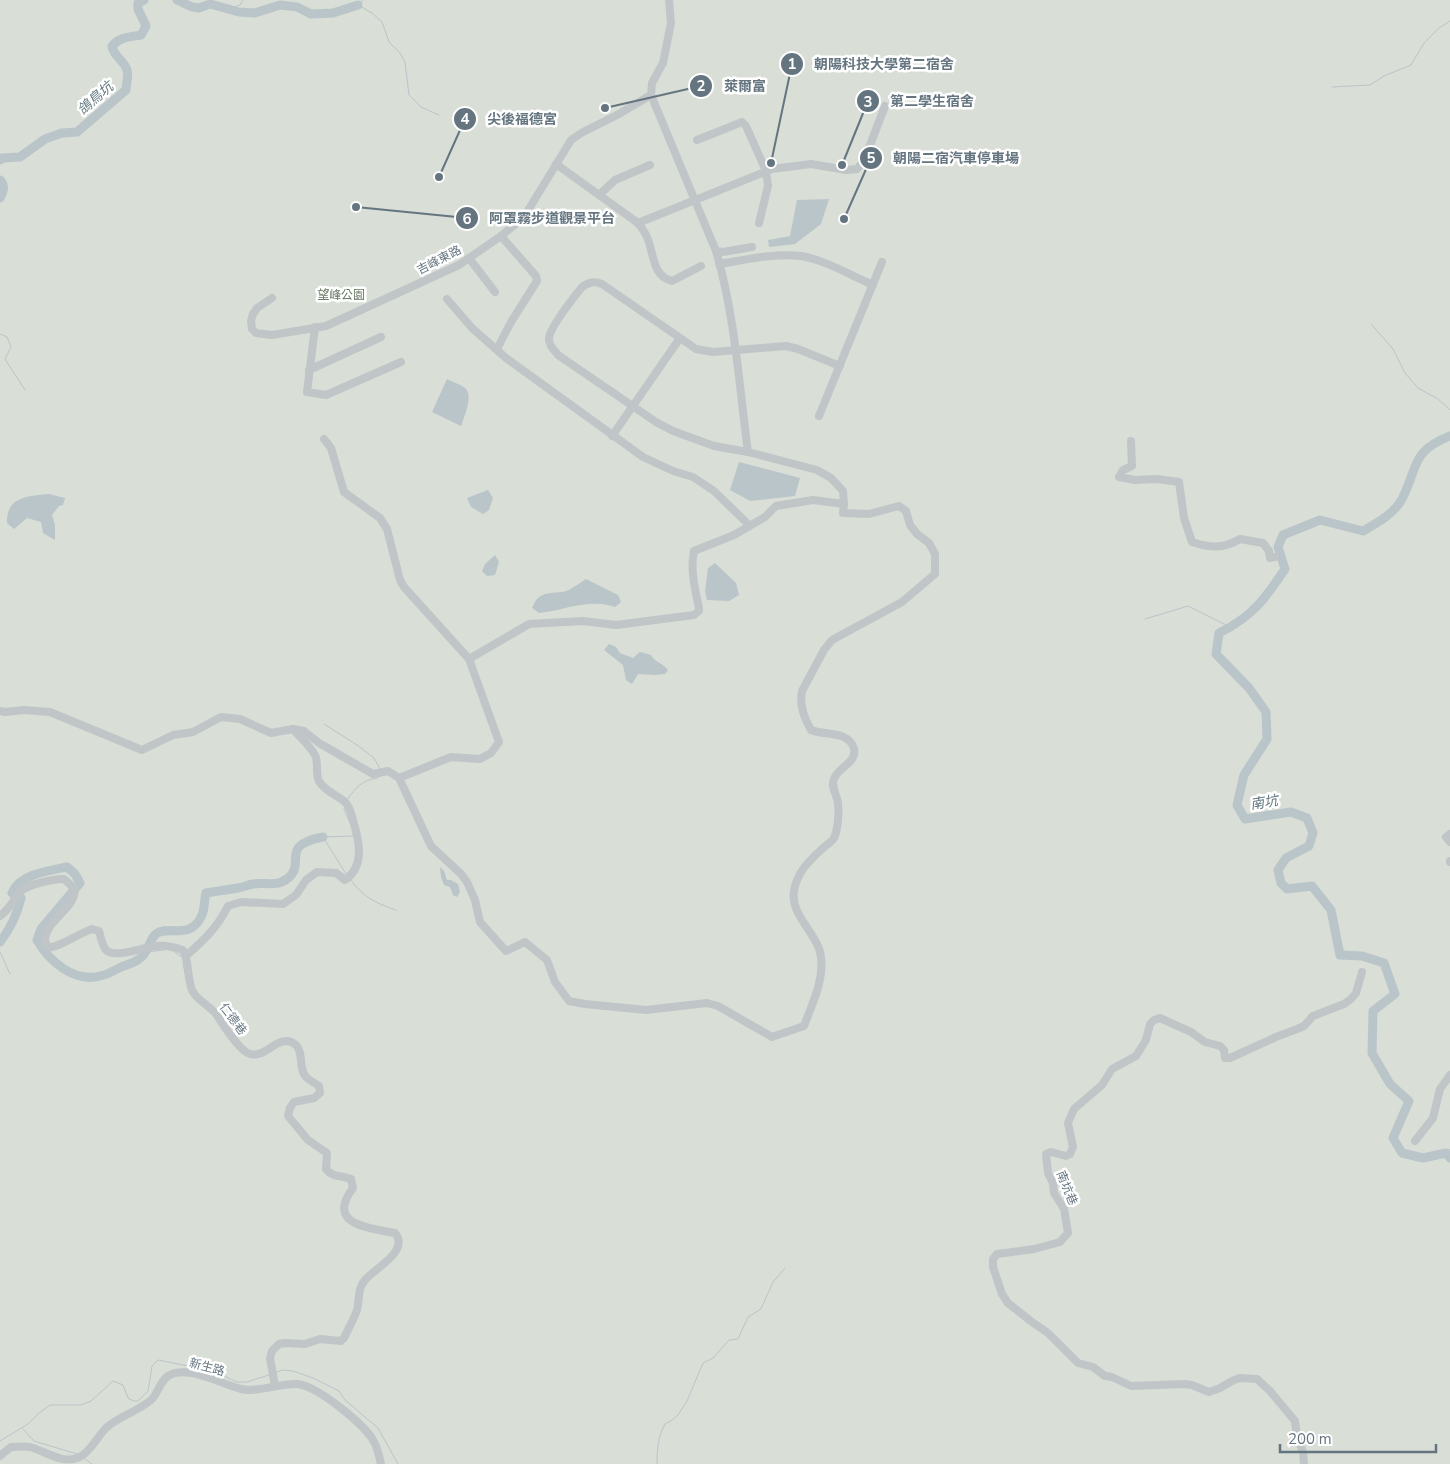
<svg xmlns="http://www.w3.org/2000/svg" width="1450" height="1464" font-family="'Nunito Sans','Noto Sans TC',sans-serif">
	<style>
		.green { fill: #d9ded6 }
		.water { fill: #bac5c9 }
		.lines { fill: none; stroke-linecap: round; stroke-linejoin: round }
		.stream { stroke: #bac5c9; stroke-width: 1 }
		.river { stroke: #bac5c9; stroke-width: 9 }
		.minor { stroke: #c0c5c8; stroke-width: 8 }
		.labels { text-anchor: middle; stroke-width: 5; stroke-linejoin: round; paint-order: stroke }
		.street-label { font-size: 12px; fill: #657580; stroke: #fff }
		.park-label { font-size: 12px; fill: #687964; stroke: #fff }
		.water-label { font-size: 14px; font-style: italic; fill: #657a81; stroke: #fff }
		.leader { fill: none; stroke: #657580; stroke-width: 2 }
		.callout-dot { fill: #657580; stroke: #fff; stroke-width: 2 }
		.mark-label { font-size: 15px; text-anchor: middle; font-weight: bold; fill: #fff }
		.callout-label { font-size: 14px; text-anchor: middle; font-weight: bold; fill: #657580; stroke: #fff; stroke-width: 5; stroke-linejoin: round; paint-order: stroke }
	</style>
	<rect width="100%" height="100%" fill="#f9f9f7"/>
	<rect class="green" x="0" y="0" width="1450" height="1464"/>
	<g class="water">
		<path d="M 829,199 L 821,224 L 795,244 L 769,247 L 768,240 L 790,236 L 797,200 Z"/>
		<path d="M 447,379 C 453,382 462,385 466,389 C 473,397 464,417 461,426 L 432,412 Z"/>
		<path d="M 739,462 L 800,478 L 795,496 L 750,501 L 730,490 Z"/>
		<path d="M 488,490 L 493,498 L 489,510 L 483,514 L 471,507 L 467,498 Z"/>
		<path d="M 49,494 L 65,498 L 63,505 L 59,506 L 52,515 L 55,525 L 55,540 L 43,533 L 41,522 L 27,518 L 14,529 L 7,523 C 6,497 27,496 49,494 Z"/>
		<path d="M 495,555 L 499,562 L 495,575 L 487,576 L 482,571 L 485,564 Z"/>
		<path d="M 715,563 L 736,583 L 739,595 L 729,601 L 707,600 L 705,591 L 708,568 Z"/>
		<path d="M 586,579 L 618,595 L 621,602 L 615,607 C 590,598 565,610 539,613 L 532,608 C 540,587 554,596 569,590 C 574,587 580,583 586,579 Z"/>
		<path d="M 609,644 L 616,647 L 620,653 L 633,658 L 640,652 L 651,655 C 654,662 663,663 668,670 L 665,674 L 655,675 L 638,674 L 632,684 L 626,680 L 623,665 L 604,650 Z"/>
		<path d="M 440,867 L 444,871 L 447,880 L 451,880 L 458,884 L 460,892 L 457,897 L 453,895 L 450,887 L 444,885 L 441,877 Z"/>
	</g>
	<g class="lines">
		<g class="stream">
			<path d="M 363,0 L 358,5 L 372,13 L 382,22 L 389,42 L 400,53 L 405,62 L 409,95 L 421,107 L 439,115"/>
			<path d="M 229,9 L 240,5 L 243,0"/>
			<path d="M 1332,87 L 1370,85 L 1384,76 L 1411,65 L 1424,43 L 1439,28 L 1450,21"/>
			<path d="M 1371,324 L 1393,349 L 1405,373 L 1418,388 L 1438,399 L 1450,410"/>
			<path d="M 0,334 L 7,337 L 11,347 L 5,359 L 25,390"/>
			<path d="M 1145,619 L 1188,606 L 1230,627"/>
			<path d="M 324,724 L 357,745 L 374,758 L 380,769"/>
			<path d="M 347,800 C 356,787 362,780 378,778 L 379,775"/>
			<path d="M 345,806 L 344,809 L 350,823"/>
			<path d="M 323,837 L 353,836"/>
			<path d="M 323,837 L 346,874"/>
			<path d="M 350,879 C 363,897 375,903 396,910"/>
			<path d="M 0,952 L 10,974"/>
			<path d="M 147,952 L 164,950"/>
			<path d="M 175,952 L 182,957"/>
			<path d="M 183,963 L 185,973"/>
			<path d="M 1446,1153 L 1450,1149"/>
			<path d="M 275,1373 L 282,1370 L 293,1371 L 313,1378 L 339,1391 L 345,1400 L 378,1428 L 398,1464"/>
			<path d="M 23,1429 L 34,1441 L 77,1454"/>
			<path d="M 0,1441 L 28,1424 L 38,1414 L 50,1405 L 81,1405 L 91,1401 L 113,1381 L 123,1385 L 128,1398 L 133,1401 L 138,1401 L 148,1391 L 152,1366 L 158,1360 L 213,1371 L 237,1382 L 247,1382 L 269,1375"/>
			<path d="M 85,1459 L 92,1464"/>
			<path d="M 657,1464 C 657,1449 658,1437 665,1424 L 671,1421 L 678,1415 L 687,1401 L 703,1363 L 713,1358 L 729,1340 L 738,1339 L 748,1317 L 761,1309 L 773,1282 L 785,1268"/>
		</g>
		<g class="river">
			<path d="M 177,0 L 192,7 L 199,8 L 210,4 L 239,12 L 255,13 L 280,5 L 297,7 L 311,14 L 333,13 L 358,5"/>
			<path d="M 0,160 L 2,158 L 20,157 L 45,139 L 62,133 L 77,132 L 126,90 C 126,84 129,75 127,70 C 124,60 113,56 112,46 C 119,37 130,37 141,35 L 146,26 L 138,9 L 138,3 L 144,0"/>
			<path d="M 0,180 C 6,186 3,192 0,198"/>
			<path d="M 1450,436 C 1410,452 1419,466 1402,499 C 1394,514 1377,523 1363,531 L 1320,520 L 1283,535 L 1278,547 L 1285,569 C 1265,599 1252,617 1219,633 L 1216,654 L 1249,688 L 1266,712 L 1267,739 L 1244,775 L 1237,805 L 1245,819 L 1291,812 L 1307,818 L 1313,833 L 1309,846 L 1286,858 L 1278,870 L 1281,883 L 1287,889 L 1312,886 L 1331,910 L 1340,955 L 1362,956 L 1384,963 L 1395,994 L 1373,1011 L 1372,1053 L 1390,1084 L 1409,1101 L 1393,1138 L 1402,1153 L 1423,1158 L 1446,1153 L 1450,1158"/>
			<path d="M 0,942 C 11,928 17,915 21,898 L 12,893 C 20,874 48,871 67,867 L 75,874 L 80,883 L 41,929 L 37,940 C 49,961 74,983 100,976 C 107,975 115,970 121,967 C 127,965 134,963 139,959 C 149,953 148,941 156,934 C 168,924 190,942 202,915 C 205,908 204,900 206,893 C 217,891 227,890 238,888 C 243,887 248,885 253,884 C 264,882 276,887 287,879 C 308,863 277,846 323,837"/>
		</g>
		<g class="minor">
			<path d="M 669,0 L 671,23 L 663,63 L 652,83 L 651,95 L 716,251 C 735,315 739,385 748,452"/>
			<path d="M 697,140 L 742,122 L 746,126 L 766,171 L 768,186 L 759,223"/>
			<path d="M 556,164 L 638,223 C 641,227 645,232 647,237 C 654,253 652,276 672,281 L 701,266"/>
			<path d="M 599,195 L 615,180 L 650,165"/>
			<path d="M 638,223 L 772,169 L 811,164 L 846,170 L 857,169 L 864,161 L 885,106"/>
			<path d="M 716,251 L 723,252 L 752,247"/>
			<path d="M 469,258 L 495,292"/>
			<path d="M 719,264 C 745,260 774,253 801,256 C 825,260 850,275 873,285"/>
			<path d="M 272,298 L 257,308 L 253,314 L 251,321 L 252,329 L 256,333 L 272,335 L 326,326 L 459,265 L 501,236 L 524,217 L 571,140 L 583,132 L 617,115 L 651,95"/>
			<path d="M 447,299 L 472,328 L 506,358 L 643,457 L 673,471 L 693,477 L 714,491 L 749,525"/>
			<path d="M 315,327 L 307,392 L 326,395 L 401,362"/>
			<path d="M 497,349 L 511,322 L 537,281 L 536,276 L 501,236"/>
			<path d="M 309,370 L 381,337"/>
			<path d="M 819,416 L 882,262"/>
			<path d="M 612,436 L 680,338"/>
			<path d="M 324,439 L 331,448 L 344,492 L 380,518 L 387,529 L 400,580 L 404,587 L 469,659 L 499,742 L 491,753 L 480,759 L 451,757 L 399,778"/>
			<path d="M 1131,441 L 1132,466 L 1123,470 L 1119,477 L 1135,480 L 1157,479 L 1179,482 L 1184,518 L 1192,542 C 1210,548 1223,549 1240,539 L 1263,543 L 1269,551 L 1270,558 L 1275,557"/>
			<path d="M 469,659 L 529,624 L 583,621 L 616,625 L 694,615 L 699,611 L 699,608 C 695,589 690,570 694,551 L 734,535 L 765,517 L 776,506 L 813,500 L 844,504 L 843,491 L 831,478 L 817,470 L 748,452 L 714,446 L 673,431 L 656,422 L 558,355 C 554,350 548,344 549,338 C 550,327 574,297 582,287 C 589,282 594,281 602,284 L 696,349 L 713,352 L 786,346 L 798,349 L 840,366"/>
			<path d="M 0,711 L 5,712 L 24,710 L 50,712 L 142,750 L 173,735 L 193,732 L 221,717 L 240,719 L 271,733 L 293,729 L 304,731 L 319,743 L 373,774 L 388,771 L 399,778 L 431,846 L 461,874 L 467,882 L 475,900 L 480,922 L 506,951 L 525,942 L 547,960 L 555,982 L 569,1001 L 585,1004 L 646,1010 L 707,1003 L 718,1006 L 772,1037 L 804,1026 C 812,1004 824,981 821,957 C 818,933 790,916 794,891 C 797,872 809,861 823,848 C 826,845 832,842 834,838 C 838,830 839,813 838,804 C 838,796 830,787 834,779 C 838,767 857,763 854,749 C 849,730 824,736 811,730 C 804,718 799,705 802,691 L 824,650 L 832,640 L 902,602 L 935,574 L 935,554 L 929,543 L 917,534 L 910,525 L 906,511 L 899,506 L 869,514 L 843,513 L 844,504"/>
			<path d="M 1450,834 L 1446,837 L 1450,842"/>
			<path d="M 1450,861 L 1450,862"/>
			<path d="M 0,916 C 12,907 11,902 20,892 C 27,884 54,879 64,879 L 75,889 C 75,910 45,920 45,941 L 48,947 C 57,949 81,932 92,929 L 99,931 C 101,937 102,946 106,950 C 116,959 144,947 156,946 C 166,945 174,947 183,950 C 189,958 187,978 192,990 C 196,1000 209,1005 216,1014 C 223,1024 239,1051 250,1054 C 266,1059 280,1031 296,1045 C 304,1053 298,1069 306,1077 C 310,1081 315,1083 319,1086 L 320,1093 L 314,1098 L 294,1102 L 290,1108 L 288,1116 L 308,1140 L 327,1153 L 326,1169 C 333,1178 341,1175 351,1179 L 353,1188 C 325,1225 370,1228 395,1233 C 410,1251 375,1268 365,1280 C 357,1289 360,1299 357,1310 C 354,1319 348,1329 344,1338 L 341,1341 L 320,1339 L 305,1344 L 285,1343 L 279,1344 L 272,1351 L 270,1358 L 275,1386"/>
			<path d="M 187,955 C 205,939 217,928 228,906 L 241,902 L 283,904 L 296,895 L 306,880 L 317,872 L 336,873 L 345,880 C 364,867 360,844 354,824 C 352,817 351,809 346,803 C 338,795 325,792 319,781 C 315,774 319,763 315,755 C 310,746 300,737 293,729"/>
			<path d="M 1415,1141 L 1433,1118 L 1440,1089 L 1450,1075"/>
			<path d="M 0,1456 L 11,1447 C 17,1447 24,1446 30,1447 C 45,1451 62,1464 77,1458 C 89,1454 97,1437 106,1428 C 119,1416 137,1412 151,1400 C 158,1394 160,1381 168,1376 C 187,1364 221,1384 241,1389 C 257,1393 280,1383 297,1384 C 316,1385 366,1425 374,1442 C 378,1448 379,1457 381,1464"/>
			<path d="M 1304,1464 L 1303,1452 L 1297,1437 L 1295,1421 L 1270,1391 L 1257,1379 L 1240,1378 L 1234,1380 L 1220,1388 L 1209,1392 L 1192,1385 L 1185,1384 L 1131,1386 L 1112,1377 L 1105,1376 L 1093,1367 L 1078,1363 L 1048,1333 L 1032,1322 L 1008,1303 L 1002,1294 L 993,1267 L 993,1259 L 997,1254 L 1034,1249 L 1060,1242 L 1068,1233 L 1064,1209 L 1054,1193 L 1053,1183 L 1048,1173 L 1046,1154 L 1051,1152 L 1066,1156 L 1070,1154 L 1073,1147 L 1068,1123 L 1074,1109 L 1102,1085 L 1112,1069 L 1136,1056 L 1146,1040 L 1150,1024 L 1154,1020 L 1160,1018 L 1191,1032 L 1205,1042 L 1220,1046 L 1224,1050 L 1225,1058 L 1230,1058 L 1276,1037 L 1297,1029 L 1304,1026 L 1313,1016 L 1344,1004 L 1351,999 L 1356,993 L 1362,972"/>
		</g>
	</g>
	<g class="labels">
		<g class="street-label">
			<text transform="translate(439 260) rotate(-27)" y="4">吉峰東路</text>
			<text transform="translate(233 1019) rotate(53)" y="4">仁德巷</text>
			<text transform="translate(1067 1188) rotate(68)" y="4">南坑巷</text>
			<text transform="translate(207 1367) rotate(15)" y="4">新生路</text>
		</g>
		<g class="park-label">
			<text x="341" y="299">望峰公園</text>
		</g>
		<g class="water-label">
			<text transform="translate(95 98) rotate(-41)" y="5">鴿鳥坑</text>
			<text transform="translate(1264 802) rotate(-9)" y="5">南坑</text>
		</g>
	</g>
	<path class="leader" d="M771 163L792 64M605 108L701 86M842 165L868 101M439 177L465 119M844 219L871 158M356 207L467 218"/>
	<g class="callout-dot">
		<circle cx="771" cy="163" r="5"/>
		<circle cx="605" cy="108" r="5"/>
		<circle cx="842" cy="165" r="5"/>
		<circle cx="439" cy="177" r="5"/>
		<circle cx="844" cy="219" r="5"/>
		<circle cx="356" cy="207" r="5"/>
		<circle cx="792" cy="64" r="12"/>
		<circle cx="701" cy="86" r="12"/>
		<circle cx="868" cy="101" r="12"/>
		<circle cx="465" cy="119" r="12"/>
		<circle cx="871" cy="158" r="12"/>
		<circle cx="467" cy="218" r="12"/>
	</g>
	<g class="mark-label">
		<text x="792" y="69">1</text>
		<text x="701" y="91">2</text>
		<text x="868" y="107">3</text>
		<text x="465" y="124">4</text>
		<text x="871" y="163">5</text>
		<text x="467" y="224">6</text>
	</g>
	<g class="callout-label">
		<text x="884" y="69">朝陽科技大學第二宿舍</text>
		<text x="745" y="91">萊爾富</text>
		<text x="932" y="106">第二學生宿舍</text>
		<text x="522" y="124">尖後福德宮</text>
		<text x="956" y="163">朝陽二宿汽車停車場</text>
		<text x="552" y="223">阿罩霧步道觀景平台</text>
	</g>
	<path d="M1280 1444v8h156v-8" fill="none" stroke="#657580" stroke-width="2.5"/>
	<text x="1288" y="1444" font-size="15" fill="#657580" stroke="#ffffff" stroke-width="4" paint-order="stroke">200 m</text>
</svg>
